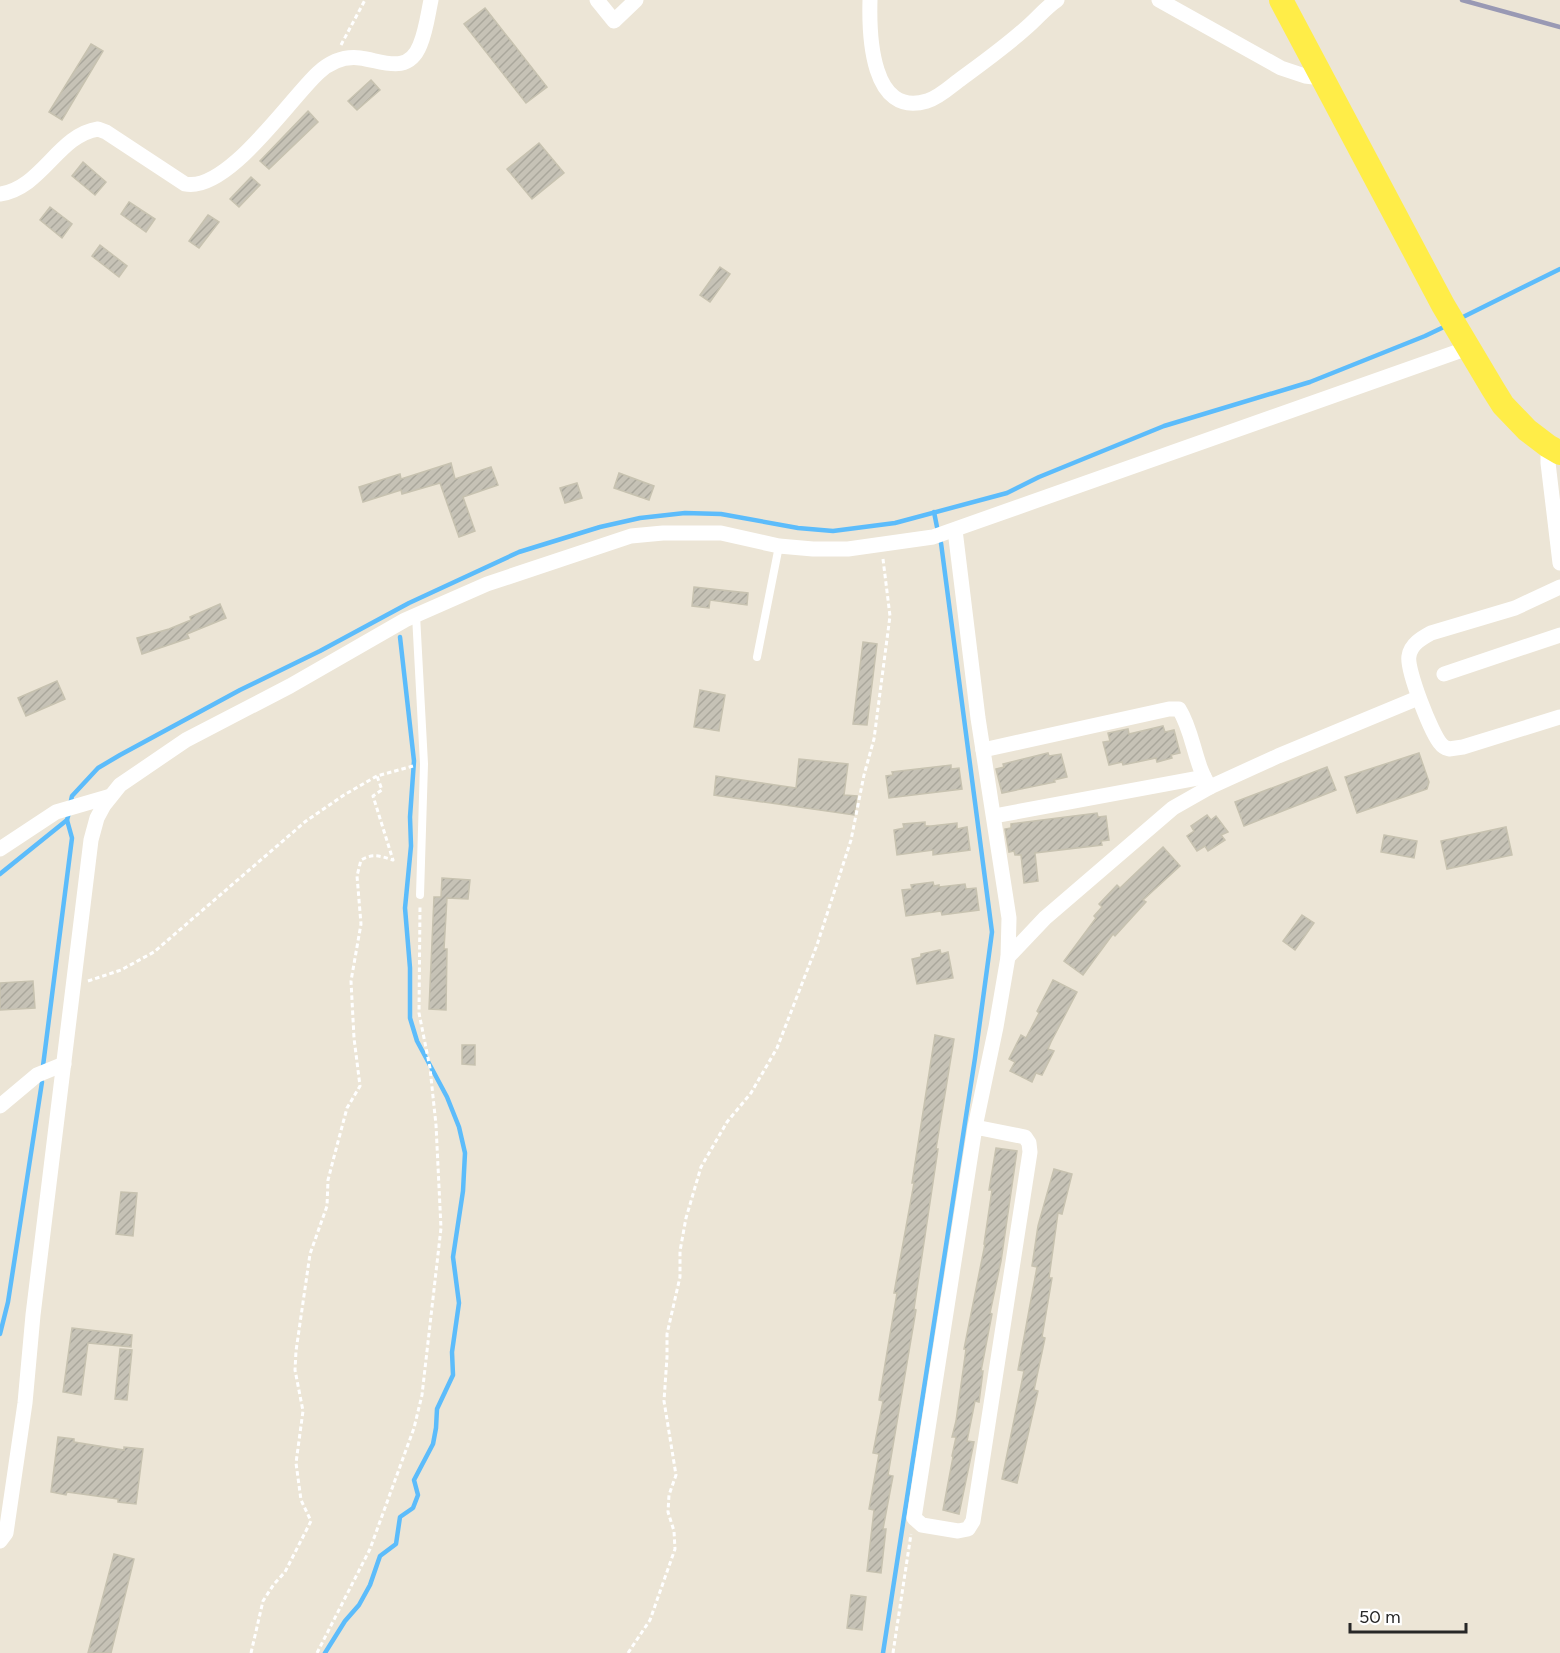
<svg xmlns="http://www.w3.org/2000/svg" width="1560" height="1653" font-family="Figtree,sans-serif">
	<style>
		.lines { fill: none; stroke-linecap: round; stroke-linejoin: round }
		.stream { stroke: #5cbcfb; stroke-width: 4.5 }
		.building { fill: url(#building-hatch); stroke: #c7c2b0; stroke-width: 1.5 }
		.path { stroke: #fff; stroke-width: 3; stroke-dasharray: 4.5 3; stroke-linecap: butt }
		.service { stroke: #fff; stroke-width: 8 }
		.minor { stroke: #fff; stroke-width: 15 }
		.primary { stroke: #ffed48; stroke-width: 24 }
		.rail { stroke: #9999b4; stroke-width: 4.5 }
	</style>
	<defs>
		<pattern id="building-hatch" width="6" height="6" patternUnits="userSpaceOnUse" patternTransform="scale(1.5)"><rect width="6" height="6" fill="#c6c2b6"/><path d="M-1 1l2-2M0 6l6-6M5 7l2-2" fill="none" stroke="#aaa79c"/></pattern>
	</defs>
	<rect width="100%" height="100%" fill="#ece5d6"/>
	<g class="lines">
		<g class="stream">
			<path d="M 1461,318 L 1560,269"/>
			<path d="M 934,512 L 937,527"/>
			<path d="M 70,805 L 72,796 L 98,768 L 120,755 L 240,690 L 320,651 L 409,603 L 519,552 L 600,527 L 640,518 L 685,513 L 721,514 L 798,528 L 833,531 L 895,523 L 1007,493 L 1039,477 L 1164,426 L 1310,382 L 1425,336 L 1448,325"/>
			<path d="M 0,874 L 67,820 L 69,813"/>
			<path d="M 43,1066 L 72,838 L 67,820"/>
			<path d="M 0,1334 L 8,1302 L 42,1082"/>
			<path d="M 325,1653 L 345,1621 L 359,1605 L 370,1585 L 380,1556 L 396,1544 L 400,1517 L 413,1508 L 418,1495 L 414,1480 L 433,1444 L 436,1428 L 437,1409 L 453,1375 L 452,1352 L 459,1303 L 453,1257 L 463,1191 L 465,1153 L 459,1127 L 447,1097 L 417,1041 L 410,1018 L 410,968 L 405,908 L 411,846 L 410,817 L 414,761 L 400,637"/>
			<path d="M 883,1653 L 975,1058 L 992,932 L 941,543"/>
		</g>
	</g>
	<g class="building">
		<path d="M 485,8 L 547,87 L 526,103 L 464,24 Z"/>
		<path d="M 91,44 L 103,51 L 62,120 L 49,112 Z"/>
		<path d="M 371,80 L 380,90 L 357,110 L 348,101 Z"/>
		<path d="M 308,111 L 318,122 L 269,169 L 260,161 Z"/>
		<path d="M 539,143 L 564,173 L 532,199 L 507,169 Z"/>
		<path d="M 83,162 L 106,182 L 95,195 L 72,176 Z"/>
		<path d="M 251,177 L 260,185 L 239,207 L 230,199 Z"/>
		<path d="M 129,202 L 155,219 L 146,232 L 121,214 Z"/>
		<path d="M 50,207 L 72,224 L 62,238 L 40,220 Z"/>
		<path d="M 208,215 L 219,222 L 199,248 L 189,241 Z"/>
		<path d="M 100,245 L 127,266 L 119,277 L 92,256 Z"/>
		<path d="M 720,267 L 730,274 L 710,302 L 700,295 Z"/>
		<path d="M 451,463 L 455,479 L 491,467 L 498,485 L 463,497 L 475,531 L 459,537 L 440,483 L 402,494 L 401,490 L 363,502 L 359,487 L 400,474 L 401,479 Z"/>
		<path d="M 619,473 L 654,486 L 649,500 L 614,488 Z"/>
		<path d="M 577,483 L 582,498 L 565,503 L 560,488 Z"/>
		<path d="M 694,587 L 748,593 L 747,605 L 710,600 L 709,608 L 692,606 Z"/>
		<path d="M 220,604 L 226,618 L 187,634 L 189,638 L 142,654 L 137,638 L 169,629 L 191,620 L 190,617 Z"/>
		<path d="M 863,642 L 877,644 L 867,725 L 853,724 Z"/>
		<path d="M 57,681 L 65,699 L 26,716 L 18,698 Z"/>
		<path d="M 700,690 L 725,695 L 719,731 L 694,727 Z"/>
		<path d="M 1163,726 L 1165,732 L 1174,730 L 1180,753 L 1171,755 L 1172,758 L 1157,762 L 1156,758 L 1123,765 L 1122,762 L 1109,765 L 1103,742 L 1110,741 L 1108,733 L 1128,729 L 1129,734 Z"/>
		<path d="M 1048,753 L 1049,756 L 1061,754 L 1067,777 L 1054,780 L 1055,782 L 1002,793 L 996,769 L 1004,767 L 1003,764 Z"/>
		<path d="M 1419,753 L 1429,782 L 1427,789 L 1357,813 L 1345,777 Z"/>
		<path d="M 799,759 L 848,764 L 844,795 L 857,796 L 854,815 L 714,795 L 716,776 L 796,788 Z"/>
		<path d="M 951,765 L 951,769 L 959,768 L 962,789 L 889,798 L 886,776 L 893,775 L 892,772 Z"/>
		<path d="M 1327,767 L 1336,790 L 1244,826 L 1235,802 Z"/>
		<path d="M 1097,813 L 1098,817 L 1106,816 L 1109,840 L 1101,841 L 1102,845 L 1035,853 L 1038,881 L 1024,883 L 1021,855 L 1015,855 L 1014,851 L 1009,852 L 1005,829 L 1011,828 L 1011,824 Z"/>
		<path d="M 1207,815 L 1211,820 L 1216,816 L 1228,832 L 1221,835 L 1225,840 L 1208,851 L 1205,846 L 1197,851 L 1187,836 L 1194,831 L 1191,826 Z"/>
		<path d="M 925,822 L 925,826 L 931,826 L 957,823 L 957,829 L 967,827 L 970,850 L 933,855 L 933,850 L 897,855 L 894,830 L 904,828 L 903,824 Z"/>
		<path d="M 1506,827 L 1512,855 L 1447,869 L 1441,841 Z"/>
		<path d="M 1384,835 L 1417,841 L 1414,858 L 1381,852 Z"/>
		<path d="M 1163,847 L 1180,866 L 1143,900 L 1146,902 L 1115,936 L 1113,934 L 1083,975 L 1064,961 L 1096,918 L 1094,916 L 1102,907 L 1099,904 L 1117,885 L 1120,888 Z"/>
		<path d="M 442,878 L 470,880 L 468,899 L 447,898 L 444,949 L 447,949 L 446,1010 L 429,1009 L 434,897 L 441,897 Z"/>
		<path d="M 933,882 L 934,886 L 939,885 L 939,887 L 965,884 L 966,889 L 976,888 L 979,910 L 942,915 L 941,911 L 906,916 L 902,890 L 912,889 L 911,885 Z"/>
		<path d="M 1302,915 L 1314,923 L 1295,950 L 1283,941 Z"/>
		<path d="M 940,950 L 941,954 L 948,952 L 953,978 L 917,984 L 912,959 L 921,957 L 921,954 Z"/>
		<path d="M 1053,980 L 1077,992 L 1051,1042 L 1048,1049 L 1054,1051 L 1042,1075 L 1036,1073 L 1032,1082 L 1010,1071 L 1015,1062 L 1009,1059 L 1021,1035 L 1026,1038 L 1039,1013 L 1037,1011 Z"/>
		<path d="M 33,981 L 35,1008 L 0,1010 L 0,983 Z"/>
		<path d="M 935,1035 L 954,1039 L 936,1149 L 938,1149 L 914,1309 L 916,1310 L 888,1475 L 893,1476 L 883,1529 L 886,1529 L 881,1573 L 867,1571 L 874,1510 L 869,1509 L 879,1454 L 873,1453 L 883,1401 L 879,1400 L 897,1293 L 894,1293 L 914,1183 L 912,1183 Z"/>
		<path d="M 462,1045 L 475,1045 L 475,1065 L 462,1064 Z"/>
		<path d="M 996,1148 L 1017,1151 L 1001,1261 L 990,1313 L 992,1314 L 981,1371 L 983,1371 L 979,1402 L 975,1401 L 967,1441 L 974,1442 L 959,1514 L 943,1510 L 953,1457 L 952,1456 L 956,1437 L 952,1437 L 956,1421 L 966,1349 L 964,1349 L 985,1244 L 984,1244 L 992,1190 L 989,1190 Z"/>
		<path d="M 1054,1169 L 1072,1174 L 1062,1214 L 1058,1213 L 1049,1278 L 1052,1278 L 1042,1337 L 1045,1338 L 1034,1390 L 1038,1391 L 1017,1483 L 1002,1479 L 1024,1371 L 1018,1370 L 1037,1267 L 1032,1266 L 1038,1226 Z"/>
		<path d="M 121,1192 L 137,1193 L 133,1236 L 116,1234 Z"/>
		<path d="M 72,1328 L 132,1335 L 131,1347 L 88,1343 L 81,1395 L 63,1392 Z"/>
		<path d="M 120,1349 L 132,1350 L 127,1400 L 115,1399 Z"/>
		<path d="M 58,1437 L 74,1439 L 74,1442 L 124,1450 L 124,1447 L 143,1449 L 136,1504 L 118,1502 L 118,1499 L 67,1492 L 66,1495 L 51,1492 Z"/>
		<path d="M 114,1554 L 134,1559 L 111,1653 L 88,1653 Z"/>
		<path d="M 851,1595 L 866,1597 L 862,1630 L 847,1628 Z"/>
	</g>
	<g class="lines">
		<g class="path">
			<path d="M 341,45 L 365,0"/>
			<path d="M 88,981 L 121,970 L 154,952 L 306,821 L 344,795 L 377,776 L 413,766"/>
			<path d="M 251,1653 L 263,1601 L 274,1584 L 285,1572 L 311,1521 L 301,1500 L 296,1463 L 303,1411 L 295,1370 L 296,1351 L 310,1254 L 327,1206 L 328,1180 L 335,1153 L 347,1108 L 360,1086 L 354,1038 L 351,981 L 361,924 L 357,876 L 361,860 C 373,853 380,856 393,860 L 373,796 L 382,790 L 377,776"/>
			<path d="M 317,1653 L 370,1549 L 414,1428 L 422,1395 L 441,1228 L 436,1125 L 430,1068 L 419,1013 L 420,906"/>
			<path d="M 628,1653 L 650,1620 L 675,1549 L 674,1531 L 668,1512 L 669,1495 L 676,1475 L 664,1401 L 667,1357 L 667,1334 L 680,1277 L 680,1251 L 686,1218 L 701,1167 L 727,1122 L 751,1093 L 777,1048 L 817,945 L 851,840 L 864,775 L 874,739 L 890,616 L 883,559"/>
			<path d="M 893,1653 L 911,1534"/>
		</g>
		<g class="service">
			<path d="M 416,615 L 424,764 L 420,895"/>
			<path d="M 757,657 L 779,546"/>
		</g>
		<g class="minor">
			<path d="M 597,0 L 614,21 L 636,0"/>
			<path d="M 870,0 C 869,35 871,118 927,101 C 938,98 949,88 958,81 C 981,64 1005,47 1026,28 C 1037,19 1045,8 1057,0"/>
			<path d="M 1159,0 L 1281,68 L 1305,76 L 1322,78"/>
			<path d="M 0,194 C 42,188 58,135 98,129 L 106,132 L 185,184 C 227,193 289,100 318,73 C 330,62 344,56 360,58 C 383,61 408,75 420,45 C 426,31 428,14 431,0"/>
			<path d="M 1548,446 L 1548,463 L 1560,563"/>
			<path d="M 955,530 L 978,718 L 1009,918 L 1008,957 L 996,1027 L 975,1127 L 914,1518 L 922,1525 L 958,1531 L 968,1529 L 973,1521 L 1030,1152 L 1029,1143 L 1025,1137 L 975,1127"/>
			<path d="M 1560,587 L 1515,608 L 1431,633 C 1422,638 1411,644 1409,656 C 1406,669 1432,735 1441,744 C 1443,747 1446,748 1449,749 L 1463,747 L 1560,717"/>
			<path d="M 1444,674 L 1560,635"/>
			<path d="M 983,750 L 1169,709 L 1179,709 C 1194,733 1194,764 1210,787"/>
			<path d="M 994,816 L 1204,777"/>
			<path d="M 0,849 L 56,812 L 111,796"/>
			<path d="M 1008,957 L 1045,918 L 1173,808 L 1210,787 L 1278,756 L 1418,698"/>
			<path d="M 0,1106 L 37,1075 L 64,1064"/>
			<path d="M 0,1541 L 6,1533 L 25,1403 L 33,1315 L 91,840 L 97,818 L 104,805 L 120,785 L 186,740 L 290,686 L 405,620 L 487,584 L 631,536 L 663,533 L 721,533 L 779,546 L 813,549 L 848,549 L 933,537 L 1468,348"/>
		</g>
		<path class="primary" d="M 1281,0 L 1443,305 L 1493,389 L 1503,405 L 1527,430 L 1548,446 L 1560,453"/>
		<path class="rail" d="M 1462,0 L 1560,27"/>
	</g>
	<path d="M1350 1623v9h116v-9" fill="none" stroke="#272727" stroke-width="3"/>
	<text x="1359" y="1623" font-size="18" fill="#272727" stroke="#ffffff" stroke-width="4.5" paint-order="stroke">50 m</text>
</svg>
